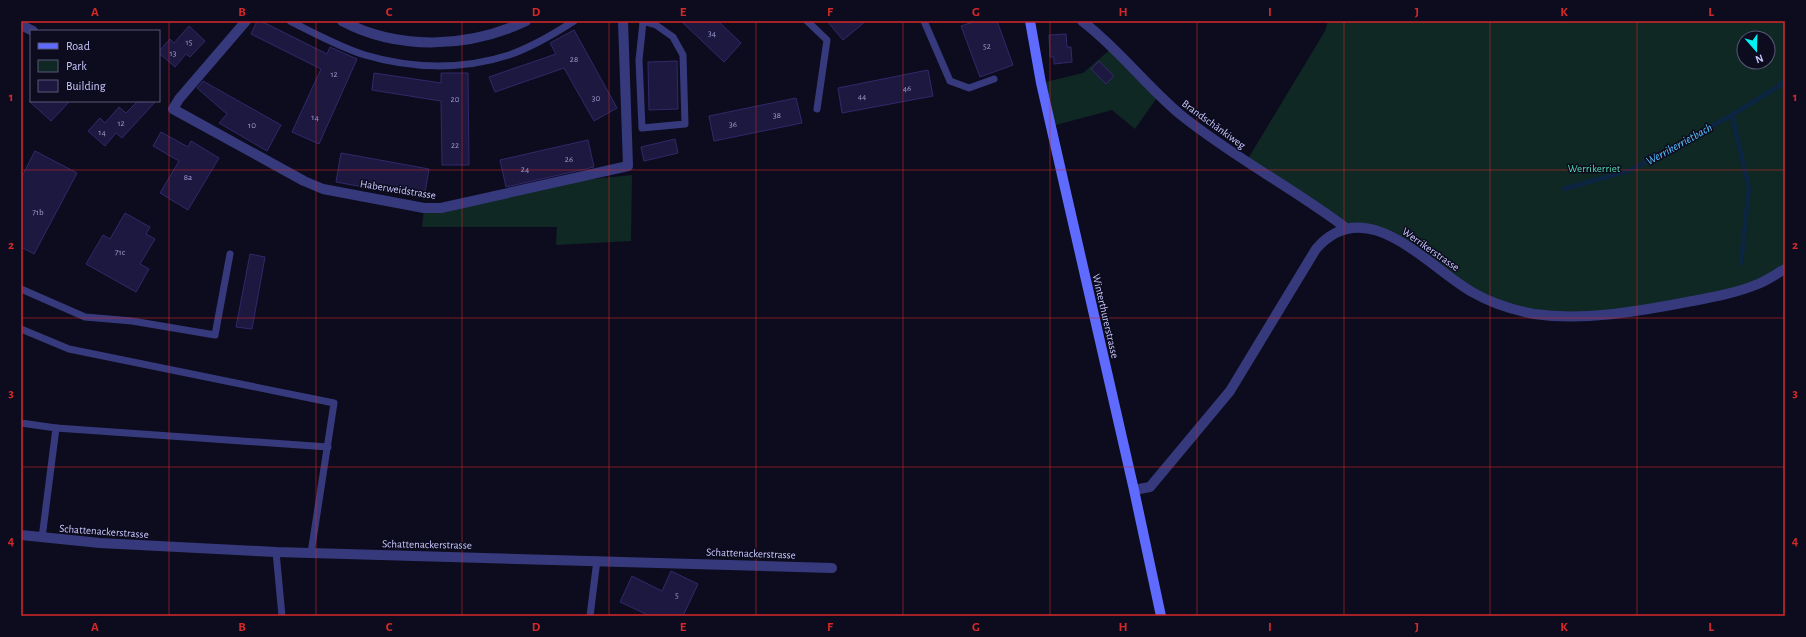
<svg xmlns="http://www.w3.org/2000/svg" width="1806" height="637" font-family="'Alegreya Sans',sans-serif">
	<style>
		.green { fill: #0f2824; fill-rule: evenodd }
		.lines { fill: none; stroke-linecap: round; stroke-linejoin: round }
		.stream { stroke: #0b2542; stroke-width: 4.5 }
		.building { fill: #1c183f; stroke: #30296b }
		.lane { stroke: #363a7d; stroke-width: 7 }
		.street { stroke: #363a7d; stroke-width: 10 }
		.secondary { stroke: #5f6bff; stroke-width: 10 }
		.grid { fill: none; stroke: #d62828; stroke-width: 1; stroke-opacity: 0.55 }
		.labels { text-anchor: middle; stroke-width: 3; stroke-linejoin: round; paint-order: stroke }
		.number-label { font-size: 9px; fill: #9e9ccf }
		.street-label { font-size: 11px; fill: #c9c8ff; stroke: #0d0c1e }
		.park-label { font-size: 11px; fill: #55dfaf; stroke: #0d0c1e }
		.water-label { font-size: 12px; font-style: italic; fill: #56c1ff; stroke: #0d0c1e }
		.neatline { fill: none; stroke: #d62828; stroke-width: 1.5 }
		.grid-label { font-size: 13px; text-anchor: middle; font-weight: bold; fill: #d62828 }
	</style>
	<rect width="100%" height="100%" fill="#0d0c1e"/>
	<g class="green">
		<path d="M 1328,21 L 1785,21 L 1785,269 L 1771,278 L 1696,300 L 1557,316 L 1493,302 L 1393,237 L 1346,228 L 1246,162 L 1325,31 ZM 1744,38 L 1768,38 L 1768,62 L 1744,62 Z"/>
		<path d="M 1112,48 L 1158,96 L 1135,129 L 1112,110 L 1052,126 L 1041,83 L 1083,73 Z"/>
		<path d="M 632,175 L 631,241 L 556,245 L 557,227 L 422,227 L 424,208 L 555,183 Z"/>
	</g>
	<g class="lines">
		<g class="stream">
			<path d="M 1732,115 L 1749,189 L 1741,263"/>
			<path d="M 1564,189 L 1631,170 L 1732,115 L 1779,86 L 1785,80"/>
		</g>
	</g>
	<g class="building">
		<path d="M 257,21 L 261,21 L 327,54 L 330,47 L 357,59 L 319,144 L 292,132 L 321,69 L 251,34 Z"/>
		<path d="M 681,21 L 718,21 L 741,43 L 724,62 Z"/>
		<path d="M 827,21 L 866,21 L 843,40 Z"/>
		<path d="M 976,21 L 997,21 L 1013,65 L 980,77 L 961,26 Z"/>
		<path d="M 189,26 L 205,41 L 190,57 L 186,54 L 175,67 L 159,53 L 159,51 L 170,39 L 174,43 Z"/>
		<path d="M 574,30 L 617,108 L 594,121 L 564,68 L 495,92 L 489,77 L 556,54 L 550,43 Z"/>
		<path d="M 1066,34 L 1067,47 L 1071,47 L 1072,62 L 1054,64 L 1054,57 L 1050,57 L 1049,35 Z"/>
		<path d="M 677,61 L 678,109 L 649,110 L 648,62 Z"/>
		<path d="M 1099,61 L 1114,76 L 1106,84 L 1091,69 Z"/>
		<path d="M 928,70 L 933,96 L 842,113 L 838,88 Z"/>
		<path d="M 374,73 L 441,83 L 441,73 L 468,73 L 469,165 L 442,165 L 441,101 L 372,90 Z"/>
		<path d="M 203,81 L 281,125 L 267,151 L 219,123 L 227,114 L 197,88 Z"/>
		<path d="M 796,98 L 802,123 L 714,141 L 709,116 Z"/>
		<path d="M 29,101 L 70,101 L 51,121 Z"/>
		<path d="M 138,101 L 156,101 L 122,138 L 116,133 L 105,146 L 88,131 L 100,118 L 105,123 L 119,107 L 126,113 Z"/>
		<path d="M 161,132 L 188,147 L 191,141 L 219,158 L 188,210 L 160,193 L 179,161 L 153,146 Z"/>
		<path d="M 675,139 L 678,153 L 644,161 L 641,147 Z"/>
		<path d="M 588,140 L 594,167 L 506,187 L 500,160 Z"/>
		<path d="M 35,151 L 77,173 L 34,254 L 21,247 L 21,178 Z"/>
		<path d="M 341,153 L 429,169 L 424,198 L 336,182 Z"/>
		<path d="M 125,213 L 150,227 L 146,234 L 155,239 L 140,264 L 149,269 L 136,292 L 86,264 L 103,235 L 110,239 Z"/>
		<path d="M 250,254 L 265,257 L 252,329 L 236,327 Z"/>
		<path d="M 671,571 L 698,584 L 683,616 L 650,616 L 620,602 L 632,576 L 662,591 Z"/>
	</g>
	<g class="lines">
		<g class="lane">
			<path d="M 290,21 C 314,33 339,47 365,55 C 412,69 463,70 509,55 C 532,47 554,34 574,21"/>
			<path d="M 642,21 L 656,25 L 673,37 L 683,55 L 685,124 L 642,128 L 639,60 L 643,22"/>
			<path d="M 807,21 L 827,40 L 817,109"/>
			<path d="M 924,21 L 950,81 L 969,88 L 994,79"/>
			<path d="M 21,289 L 85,317 L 132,321 L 215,335 L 230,254"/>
			<path d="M 21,329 L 69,349 L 334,403 L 311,553"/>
			<path d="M 21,423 L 56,428 L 42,538"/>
			<path d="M 56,428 L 328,447"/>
			<path d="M 276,552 L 282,616"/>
			<path d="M 590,616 L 597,560"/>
		</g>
		<g class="street">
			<path d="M 246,21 L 179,99 L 173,109 L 304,181 L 323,189 L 424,208 L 441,208 L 628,166 L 623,21"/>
			<path d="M 342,21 C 399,51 469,48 526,21"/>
			<path d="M 1082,21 C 1118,48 1146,86 1181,115 C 1233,157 1293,188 1346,228"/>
			<path d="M 21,25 L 33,31"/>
			<path d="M 1134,490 L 1150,487 L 1230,391 L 1316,249 C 1366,191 1427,266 1472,292 C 1491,303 1513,310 1534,314 C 1583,321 1634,312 1682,303 C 1708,298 1734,294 1758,284 C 1768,280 1776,274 1785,269"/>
			<path d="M 21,535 L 100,543 L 276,552 L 832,568"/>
		</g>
		<path class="secondary" d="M 1030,21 L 1041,83 L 1134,490 L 1161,616"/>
	</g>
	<path class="grid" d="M 169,21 L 169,616M 316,21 L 316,616M 462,21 L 462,616M 609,21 L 609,616M 756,21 L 756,616M 903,21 L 903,616M 1050,21 L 1050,616M 1197,21 L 1197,616M 1344,21 L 1344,616M 1490,21 L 1490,616M 1637,21 L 1637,616M 21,170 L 1785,170M 21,318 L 1785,318M 21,467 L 1785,467"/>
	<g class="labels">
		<g class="number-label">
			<text x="712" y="36">34</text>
			<text x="189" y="45">15</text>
			<text x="987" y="49">52</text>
			<text x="173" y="56">13</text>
			<text x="574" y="62">28</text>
			<text x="334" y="77">12</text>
			<text x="907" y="91">46</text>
			<text x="862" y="99">44</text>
			<text x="596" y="101">30</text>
			<text x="455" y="102">20</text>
			<text x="777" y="118">38</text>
			<text x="315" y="120">14</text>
			<text x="121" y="126">12</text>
			<text x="733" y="127">36</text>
			<text x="252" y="128">10</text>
			<text x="102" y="135">14</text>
			<text x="455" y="148">22</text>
			<text x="569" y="162">26</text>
			<text x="525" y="172">24</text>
			<text x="188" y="180">8a</text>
			<text x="38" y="215">71b</text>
			<text x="120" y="255">71c</text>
			<text x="677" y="598">5</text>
		</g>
		<g class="street-label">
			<text transform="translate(1214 124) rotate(36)" y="4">Brandschänkiweg</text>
			<text transform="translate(398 189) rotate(9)" y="4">Haberweidstrasse</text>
			<text transform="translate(1431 249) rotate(35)" y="4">Werrikerstrasse</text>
			<text transform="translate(1106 316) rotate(77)" y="4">Winterthurerstrasse</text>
			<text transform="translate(104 531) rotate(4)" y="4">Schattenackerstrasse</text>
			<text transform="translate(427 544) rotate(1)" y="4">Schattenackerstrasse</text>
			<text transform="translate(751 553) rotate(2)" y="4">Schattenackerstrasse</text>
		</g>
		<g class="park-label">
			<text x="1594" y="172">Werrikerriet</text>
		</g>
		<g class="water-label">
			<text transform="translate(1679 144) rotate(-29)" y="4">Werrikerrietbach</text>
		</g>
	</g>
	<rect width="1806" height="637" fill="none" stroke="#0d0c1e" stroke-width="44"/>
	<rect x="30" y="30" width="130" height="72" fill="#0d0c1e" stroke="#585778"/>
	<rect x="38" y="43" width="20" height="6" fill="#5f6bff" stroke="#585778"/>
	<text x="66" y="50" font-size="12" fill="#c9c8ff">Road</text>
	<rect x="38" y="60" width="20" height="12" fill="#0f2824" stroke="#585778"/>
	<text x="66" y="70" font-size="12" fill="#c9c8ff">Park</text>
	<rect x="38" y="80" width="20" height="12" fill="#1c183f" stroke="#585778"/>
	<text x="66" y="90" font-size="12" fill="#c9c8ff">Building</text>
	<g transform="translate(1756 50) rotate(160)"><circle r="19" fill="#0d0c1e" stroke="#585778"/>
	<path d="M0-3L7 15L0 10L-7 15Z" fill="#00f3f3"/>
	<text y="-6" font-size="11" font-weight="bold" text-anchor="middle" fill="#c9c8ff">N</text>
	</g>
	<rect x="22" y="22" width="1762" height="593" class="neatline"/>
	<g class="grid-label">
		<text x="95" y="16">A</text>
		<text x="242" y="16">B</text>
		<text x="389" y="16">C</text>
		<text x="536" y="16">D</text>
		<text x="683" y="16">E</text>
		<text x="830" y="16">F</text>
		<text x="976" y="16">G</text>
		<text x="1123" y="16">H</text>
		<text x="1270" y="16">I</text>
		<text x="1417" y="16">J</text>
		<text x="1564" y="16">K</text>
		<text x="1711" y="16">L</text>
		<text x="11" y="101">1</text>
		<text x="1795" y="101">1</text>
		<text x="11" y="249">2</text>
		<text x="1795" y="249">2</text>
		<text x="11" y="397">3</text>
		<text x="1795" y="397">3</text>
		<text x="11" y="545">4</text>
		<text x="1795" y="545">4</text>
		<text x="95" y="631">A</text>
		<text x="242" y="631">B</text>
		<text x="389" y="631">C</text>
		<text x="536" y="631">D</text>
		<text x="683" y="631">E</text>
		<text x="830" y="631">F</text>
		<text x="976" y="631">G</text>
		<text x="1123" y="631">H</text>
		<text x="1270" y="631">I</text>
		<text x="1417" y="631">J</text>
		<text x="1564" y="631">K</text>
		<text x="1711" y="631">L</text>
	</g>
</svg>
